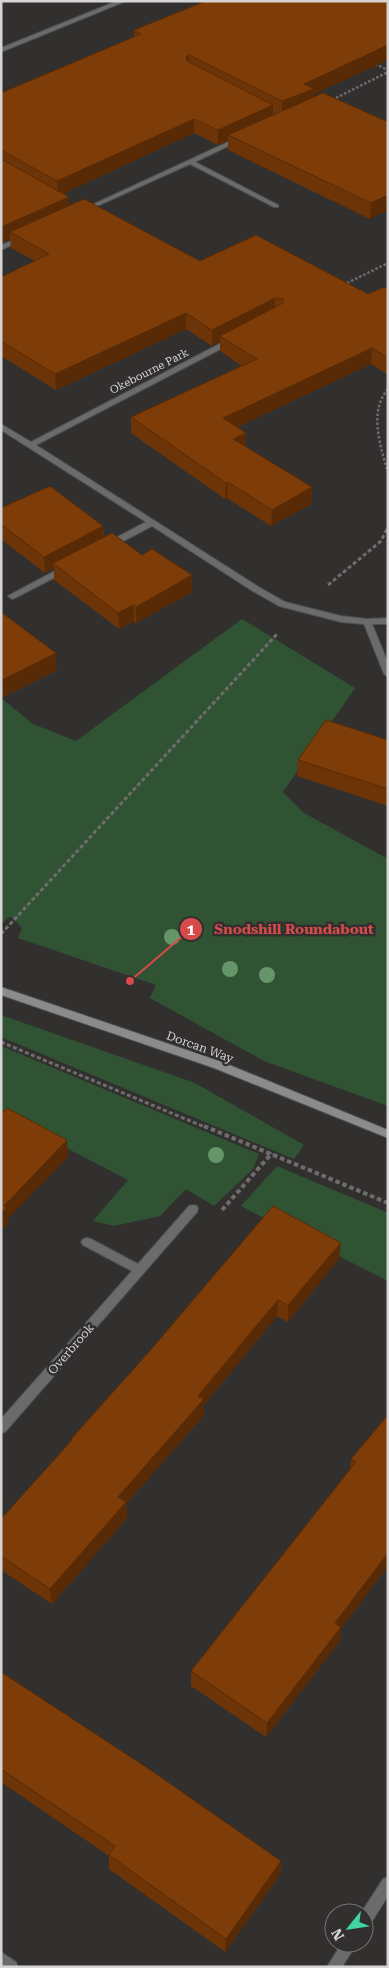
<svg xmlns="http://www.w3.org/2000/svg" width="389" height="1968" font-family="'Roboto Serif',serif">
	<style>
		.green { fill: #305433 }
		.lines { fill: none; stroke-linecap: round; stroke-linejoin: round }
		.street-casing { stroke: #504e4d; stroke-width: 2 }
		.secondary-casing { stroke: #504e4d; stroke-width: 2 }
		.path-far2 { stroke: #6f6d6c; stroke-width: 2.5; stroke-dasharray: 2.5 2; stroke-linecap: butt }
		.path-far1 { stroke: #6f6d6c; stroke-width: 3; stroke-dasharray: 4 2.5; stroke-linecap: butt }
		.path { stroke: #6f6d6c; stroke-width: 4; stroke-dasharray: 4.5 3; stroke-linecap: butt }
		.street { fill: #6a6b6b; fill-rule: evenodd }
		.secondary { fill: #8a8c8b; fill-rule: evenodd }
		.tree { fill: #669569 }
		.wall { fill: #6c3407 }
		.shaded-wall { fill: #582b06 }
		.building { fill: #7e3d08; stroke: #582b06 }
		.labels { text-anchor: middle; stroke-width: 5; stroke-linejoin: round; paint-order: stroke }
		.far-street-label { font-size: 11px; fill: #d6d4d4; stroke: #32302f }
		.street-label { font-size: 12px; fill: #d6d4d4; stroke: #32302f }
		.leader { fill: none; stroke: #d64a4a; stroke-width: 2 }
		.callout-dot { fill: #d64a4a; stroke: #32302f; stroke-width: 2 }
		.mark-label { font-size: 15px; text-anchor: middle; font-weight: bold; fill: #fff }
		.callout-label { font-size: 14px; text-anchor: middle; font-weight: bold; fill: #d64a4a; stroke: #32302f; stroke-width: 5; stroke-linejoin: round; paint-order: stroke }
	</style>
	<rect width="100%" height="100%" fill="#32302f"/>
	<g class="green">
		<path d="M 242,619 L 355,688 L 283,792 L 304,813 L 388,859 L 388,1106 L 264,1061 L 150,998 L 156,985 L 18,938 L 22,928 L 10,916 L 1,924 L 1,698 L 33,724 L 76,741 Z"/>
		<path d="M 1,1015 L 195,1083 L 304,1145 L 294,1159 L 1,1037 Z"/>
		<path d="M 1,1046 L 259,1154 L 253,1169 L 214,1206 L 186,1189 L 160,1216 L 114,1226 L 93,1221 L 128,1180 L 1,1114 Z"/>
		<path d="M 277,1166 L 388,1213 L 388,1281 L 241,1206 Z"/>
	</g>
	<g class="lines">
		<defs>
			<g id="street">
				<path d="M 117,1 L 126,1 L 1,52 L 1,48 Z"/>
				<path d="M 239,137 L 241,138 L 241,140 L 195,162 L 278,205 L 278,207 L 274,207 L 190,164 L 86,211 L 81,210 Z"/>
				<path d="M 21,237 L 27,238 L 1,250 L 1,245 Z"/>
				<path d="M 229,339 L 232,339 L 236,341 L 36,445 L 257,586 L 285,602 L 341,616 L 367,619 L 388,618 L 388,624 L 372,624 L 388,663 L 388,677 L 384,674 L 364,624 L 341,622 L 279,606 L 251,590 L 152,526 L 112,547 L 106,547 L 106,543 L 146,522 L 1,430 L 1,424 L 31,442 Z"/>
				<path d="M 66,565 L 69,566 L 69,570 L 15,598 L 12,599 L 8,596 Z"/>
				<path d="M 193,1205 L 197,1206 L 198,1209 L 197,1212 L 5,1432 L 1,1433 L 1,1419 L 132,1271 L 83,1245 L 81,1242 L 83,1239 L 87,1238 L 91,1239 L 138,1264 L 189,1206 Z"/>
				<path d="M 388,1877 L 388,1896 L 369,1926 L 364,1928 L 364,1913 L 361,1913 L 383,1879 Z"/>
				<path d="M 342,1943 L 357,1943 L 342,1967 L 327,1967 Z"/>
				<path d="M 1,1952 L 16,1962 L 18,1967 L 1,1967 Z"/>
			</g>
			<path id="secondary" d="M 1,987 L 222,1062 L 388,1130 L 388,1138 L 214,1068 L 1,995 Z"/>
		</defs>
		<use href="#street" class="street-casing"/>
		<use href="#secondary" class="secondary-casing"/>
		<g class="path-far2">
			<path d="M 375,64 L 388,70"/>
			<path d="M 332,100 L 388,72"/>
			<path d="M 343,285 L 388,263"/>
			<path d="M 388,389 C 368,412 381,447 388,473"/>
		</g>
		<g class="path-far1">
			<path d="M 328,585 L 381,541 L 388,527"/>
			<path d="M 1,934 L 278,633"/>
			<path d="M 1,1042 L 207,1128"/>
		</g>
		<g class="path">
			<path d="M 204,1126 L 388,1203"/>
			<path d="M 222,1210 L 272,1153"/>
		</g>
		<use href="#street" class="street"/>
		<use href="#secondary" class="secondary"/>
	</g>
	<g class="tree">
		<circle cx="172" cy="937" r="8"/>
		<circle cx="230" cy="969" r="8"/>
		<circle cx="267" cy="975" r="8"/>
		<circle cx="216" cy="1155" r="8"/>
	</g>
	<g class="wall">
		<path d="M 388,1 L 388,60 L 314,94 L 314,97 L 388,122 L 370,219 L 228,150 L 228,140 L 218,145 L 194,133 L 64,193 L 70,205 L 200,261 L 368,294 L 388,289 L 388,375 L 371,364 L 237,427 L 246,447 L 312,487 L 311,504 L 271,526 L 227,498 L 225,499 L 131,433 L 131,417 L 242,366 L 220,351 L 220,341 L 212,346 L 186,329 L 56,390 L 1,356 L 1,277 L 35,261 L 11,248 L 10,239 L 1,242 L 1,93 L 134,37 L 134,30 Z"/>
		<path d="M 1,508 L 103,526 L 104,537 L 192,592 L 136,623 L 134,622 L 119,629 L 54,580 L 54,568 L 45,573 L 1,539 Z"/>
		<path d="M 1,612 L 57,670 L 3,697 L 1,695 Z"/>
		<path d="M 388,740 L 388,806 L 297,776 L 298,760 Z"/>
		<path d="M 339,1259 L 288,1322 L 277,1316 L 204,1405 L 204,1415 L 126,1504 L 127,1518 L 52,1604 L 1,1570 L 1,1519 L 71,1442 L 71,1439 Z"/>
		<path d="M 388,1415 L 388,1566 L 341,1629 L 339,1642 L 266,1737 L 191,1686 L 191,1671 L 350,1469 L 351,1459 Z"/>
		<path d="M 1,1672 L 281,1861 L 280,1875 L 225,1952 L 109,1869 L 109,1856 L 1,1782 Z"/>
	</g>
	<g class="shaded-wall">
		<path d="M 388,45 L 388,60 L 314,94 L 314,104 L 282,116 L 282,101 L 304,84 Z"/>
		<path d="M 189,55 L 189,69 L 186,57 Z"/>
		<path d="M 273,105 L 273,120 L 228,135 L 228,140 L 218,145 L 218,130 Z"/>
		<path d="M 194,119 L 194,133 L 58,196 L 57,181 Z"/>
		<path d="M 388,195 L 388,210 L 370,219 L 371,203 Z"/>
		<path d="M 69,197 L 70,212 L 10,232 L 10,239 L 2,243 L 1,227 Z"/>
		<path d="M 275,298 L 274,313 L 220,336 L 220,341 L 212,346 L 212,330 Z"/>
		<path d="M 186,313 L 186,329 L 56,390 L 55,374 Z"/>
		<path d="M 372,348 L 371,364 L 223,434 L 223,418 Z"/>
		<path d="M 246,433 L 246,449 L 233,439 Z"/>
		<path d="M 228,482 L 227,498 L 225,499 L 226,483 Z"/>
		<path d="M 312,487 L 311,504 L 271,526 L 272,510 Z"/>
		<path d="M 103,526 L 104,542 L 53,563 L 54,568 L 45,573 L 44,557 Z"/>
		<path d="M 192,575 L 192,592 L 136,623 L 136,607 Z"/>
		<path d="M 133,605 L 134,622 L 119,629 L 118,613 Z"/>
		<path d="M 56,653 L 57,670 L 3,697 L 2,680 Z"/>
		<path d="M 67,1140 L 68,1157 L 8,1219 L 9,1224 L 1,1231 L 1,1213 L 4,1206 Z"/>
		<path d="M 341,1243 L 339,1259 L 288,1322 L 288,1305 Z"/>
		<path d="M 278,1300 L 277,1316 L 204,1405 L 204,1415 L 126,1504 L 127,1518 L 52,1604 L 50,1589 L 118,1497 L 198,1396 Z"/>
		<path d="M 388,1553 L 388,1566 L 341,1629 L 339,1642 L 266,1737 L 267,1723 L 335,1623 Z"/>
		<path d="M 281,1861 L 280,1875 L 225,1952 L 226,1939 Z"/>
	</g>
	<g class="building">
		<path d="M 206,1 L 388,1 L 388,45 L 304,84 L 314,89 L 282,101 L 189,55 L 186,57 L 187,61 L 273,105 L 218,130 L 194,119 L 57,181 L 1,150 L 1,93 L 141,34 L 134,30 Z"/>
		<path d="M 323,93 L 388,122 L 388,195 L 371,203 L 228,135 Z"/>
		<path d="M 1,159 L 69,197 L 1,227 Z"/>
		<path d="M 84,199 L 200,261 L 256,235 L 368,294 L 384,287 L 388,289 L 388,358 L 372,348 L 223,418 L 246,433 L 233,439 L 312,487 L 272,510 L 228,482 L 226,483 L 131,417 L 257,359 L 220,336 L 283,303 L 283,299 L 275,298 L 212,330 L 186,313 L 55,374 L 1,341 L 1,277 L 49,254 L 10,232 Z"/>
		<path d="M 50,486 L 103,526 L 44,557 L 1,524 L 1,508 Z"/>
		<path d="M 112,533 L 142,555 L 152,549 L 192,575 L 136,607 L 133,605 L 118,613 L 53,563 Z"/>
		<path d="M 1,612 L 56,653 L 2,680 L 1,679 Z"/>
		<path d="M 326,720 L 388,740 L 388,789 L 298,760 Z"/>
		<path d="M 7,1108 L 67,1140 L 4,1206 L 7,1208 L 1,1213 L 1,1114 Z"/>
		<path d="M 273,1206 L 341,1243 L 288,1305 L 278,1300 L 242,1343 L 198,1396 L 204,1399 L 118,1497 L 126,1502 L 50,1589 L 1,1556 L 1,1519 L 72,1440 L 71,1439 L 148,1353 Z"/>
		<path d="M 388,1415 L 388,1553 L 335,1623 L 341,1627 L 267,1723 L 191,1671 L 356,1462 L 351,1459 Z"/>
		<path d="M 1,1672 L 152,1771 L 281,1861 L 226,1939 L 109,1855 L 115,1846 L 1,1769 Z"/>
	</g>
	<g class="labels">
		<g class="far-street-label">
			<text transform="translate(149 371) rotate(-27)" y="4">Okebourne Park</text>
		</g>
		<g class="street-label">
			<text transform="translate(200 1047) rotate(20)" y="4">Dorcan Way</text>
			<text transform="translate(71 1349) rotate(-49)" y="4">Overbrook</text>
		</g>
	</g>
	<path class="leader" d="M130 981L191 929"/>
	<g class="callout-dot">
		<circle cx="130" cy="981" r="5"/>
		<circle cx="191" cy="929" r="12"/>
	</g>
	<g class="mark-label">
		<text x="191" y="935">1</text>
	</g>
	<g class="callout-label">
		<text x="294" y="934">Snodshill Roundabout</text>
	</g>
	<rect width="389" height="1968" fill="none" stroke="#d6d4d4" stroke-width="5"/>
	<g transform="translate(349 1928) rotate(240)"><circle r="24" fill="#32302f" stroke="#747271"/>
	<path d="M0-4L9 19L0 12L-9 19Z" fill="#40d4a1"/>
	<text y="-8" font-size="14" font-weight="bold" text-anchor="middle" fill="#d6d4d4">N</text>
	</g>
</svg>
